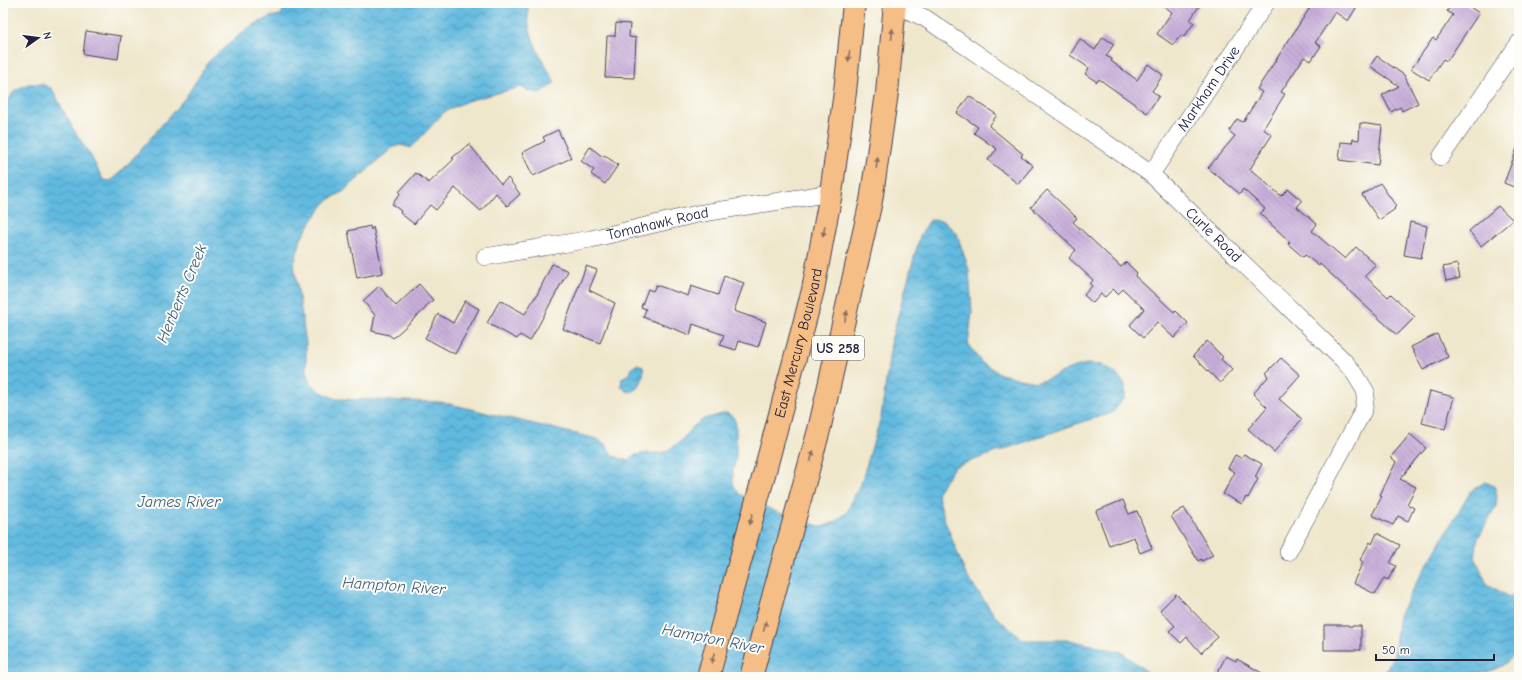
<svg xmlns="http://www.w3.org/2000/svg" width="1522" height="680" font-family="'Comic Neue',sans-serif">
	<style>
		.water { fill: url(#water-waves); stroke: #426e8d }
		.building { fill: url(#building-back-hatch) }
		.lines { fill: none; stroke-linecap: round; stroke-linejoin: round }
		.street-casing { stroke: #414051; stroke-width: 18 }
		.primary-casing { stroke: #414051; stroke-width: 24 }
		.street { stroke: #fff; stroke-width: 17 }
		.primary { stroke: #f6be87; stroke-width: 22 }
		.oneway { fill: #8c7061 }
		.labels { text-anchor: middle; stroke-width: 4; stroke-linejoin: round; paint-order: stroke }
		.shield { fill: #fdfcf7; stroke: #646373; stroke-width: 1 }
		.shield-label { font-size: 14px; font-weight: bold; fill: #22223b }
		.street-label { font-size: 15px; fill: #22223b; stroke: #fdfcf7 }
		.water-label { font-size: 16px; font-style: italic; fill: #3b5e7d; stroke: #fdfcf7 }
	</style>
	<defs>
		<pattern id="water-waves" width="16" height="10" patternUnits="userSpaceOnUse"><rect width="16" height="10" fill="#61b9df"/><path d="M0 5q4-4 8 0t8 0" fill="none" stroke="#5096b6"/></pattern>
		<pattern id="building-back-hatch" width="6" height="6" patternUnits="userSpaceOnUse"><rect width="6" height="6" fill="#c8aed9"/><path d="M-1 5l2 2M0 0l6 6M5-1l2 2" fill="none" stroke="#ac95bb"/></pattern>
	</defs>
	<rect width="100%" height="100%" fill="#fdfcf7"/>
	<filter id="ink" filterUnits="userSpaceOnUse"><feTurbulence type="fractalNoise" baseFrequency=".025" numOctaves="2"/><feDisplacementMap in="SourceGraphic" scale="8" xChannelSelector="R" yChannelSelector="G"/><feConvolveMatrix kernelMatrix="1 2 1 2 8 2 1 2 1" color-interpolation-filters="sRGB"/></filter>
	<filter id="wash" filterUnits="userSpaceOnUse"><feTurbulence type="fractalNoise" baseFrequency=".012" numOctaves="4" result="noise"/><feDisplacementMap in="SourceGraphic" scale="16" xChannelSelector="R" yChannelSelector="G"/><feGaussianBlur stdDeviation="0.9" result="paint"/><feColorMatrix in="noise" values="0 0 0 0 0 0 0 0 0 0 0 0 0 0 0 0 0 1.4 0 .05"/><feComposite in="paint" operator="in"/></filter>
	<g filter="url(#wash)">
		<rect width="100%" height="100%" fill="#efe7cc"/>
		<g class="water">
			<path d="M 285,3 L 529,3 C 523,29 542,60 555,82 C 541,95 538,95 521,87 L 467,101 L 444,112 L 411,148 L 400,145 L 392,148 L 344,191 L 327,201 L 313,219 L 301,239 L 294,264 L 306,343 L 306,372 L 310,382 L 319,391 L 336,399 L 441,402 L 597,439 L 606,445 L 613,456 L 628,461 L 635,455 L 648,453 L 663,453 L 679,443 L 694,426 L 704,419 L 726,413 L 733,417 L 736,424 L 736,455 L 733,472 L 733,484 L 739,494 L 774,511 L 822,527 L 835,522 L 847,512 L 862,480 L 881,417 L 892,337 L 920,236 L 930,220 L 944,221 L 957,234 L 969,270 L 972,312 L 968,345 L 982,363 L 1001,374 L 1020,379 L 1037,382 L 1051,378 L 1069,369 L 1086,364 L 1101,365 L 1115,373 L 1125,384 L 1125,397 L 1112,413 L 1085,421 L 954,467 L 937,493 L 945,521 L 966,575 L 996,617 L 1024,640 L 1070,640 L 1121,652 L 1154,677 L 3,677 L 3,110 L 14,91 L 28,84 L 42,84 L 52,89 L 73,129 L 91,156 L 103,180 L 110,181 L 122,171 L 186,97 L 209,61 L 248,28 L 270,17 L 281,15 L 285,6 Z"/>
			<path d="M 638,364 L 643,367 C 646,380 633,402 621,386 L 622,378 L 629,374 L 633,367 Z"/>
			<path d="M 1485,482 L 1494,486 L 1497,495 L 1496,506 L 1478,538 L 1475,557 L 1487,584 L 1509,597 L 1519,595 C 1519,604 1521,642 1518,648 C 1510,666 1489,673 1471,675 L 1469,677 L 1383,677 L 1394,654 L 1399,616 L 1412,590 L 1471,491 Z"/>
		</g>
		<g id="blocks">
			<g class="building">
				<path d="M 1160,3 L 1201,3 L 1190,20 L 1194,23 L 1184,37 L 1181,35 L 1173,45 L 1157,34 L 1172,12 Z"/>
				<path d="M 1313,3 L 1359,3 L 1348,21 L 1335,12 L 1315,43 L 1321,46 L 1311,61 L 1304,57 L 1295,71 L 1281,92 L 1285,94 L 1263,129 L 1272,135 L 1250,169 L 1281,196 L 1288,189 L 1302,201 L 1297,207 L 1317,224 L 1312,231 L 1345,259 L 1356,247 L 1376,265 L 1365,276 L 1388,297 L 1391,294 L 1415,317 L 1397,335 L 1320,264 L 1319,266 L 1305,255 L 1303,257 L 1288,244 L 1290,242 L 1260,214 L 1265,209 L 1243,189 L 1240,194 L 1208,168 L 1235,136 L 1229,131 L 1237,119 L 1243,122 L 1262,92 L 1257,89 Z"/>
				<path d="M 1453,3 L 1464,3 L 1479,13 L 1447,61 L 1443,59 L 1429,80 L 1411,69 L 1433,38 L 1436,40 L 1453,15 L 1447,11 Z"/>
				<path d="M 616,23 L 630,24 L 629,37 L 636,38 L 634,78 L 605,77 L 607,36 L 615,36 Z"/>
				<path d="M 86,31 L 121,36 L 118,59 L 83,54 Z"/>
				<path d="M 1103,37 L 1114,44 L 1106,56 L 1112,59 L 1111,61 L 1137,80 L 1148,64 L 1163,75 L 1152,91 L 1159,96 L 1147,113 L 1099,79 L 1097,82 L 1085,74 L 1089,68 L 1070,55 L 1080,39 L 1095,50 Z"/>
				<path d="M 1377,56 L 1404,75 L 1418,103 L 1402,111 L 1400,107 L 1391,112 L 1382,95 L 1399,86 L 1370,66 Z"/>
				<path d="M 969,96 L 997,115 L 989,126 L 1023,154 L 1021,156 L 1033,166 L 1018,184 L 988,160 L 997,149 L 974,133 L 978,127 L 957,113 Z"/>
				<path d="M 1360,123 L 1382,126 L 1378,165 L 1339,160 L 1341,142 L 1352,143 L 1353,139 L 1359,140 Z"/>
				<path d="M 558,130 L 571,158 L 533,176 L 522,153 L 545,141 L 543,137 Z"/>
				<path d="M 469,144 L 501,184 L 508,178 L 520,194 L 507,206 L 496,193 L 481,211 L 455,188 L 436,210 L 430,205 L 414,224 L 400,213 L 401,211 L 392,204 L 400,194 L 399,192 L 416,173 L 429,183 L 454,159 L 452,158 Z"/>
				<path d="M 1518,146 L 1519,146 L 1519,189 L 1504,183 Z"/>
				<path d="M 590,147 L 603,157 L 604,155 L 618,165 L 605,184 L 591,174 L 594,170 L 581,161 Z"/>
				<path d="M 1380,183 L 1396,206 L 1394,208 L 1395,209 L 1379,220 L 1362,195 Z"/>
				<path d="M 1047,190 L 1077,218 L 1073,222 L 1121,267 L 1126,262 L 1137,273 L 1135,276 L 1174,312 L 1175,310 L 1188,323 L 1174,338 L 1157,322 L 1143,338 L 1130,325 L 1144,309 L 1123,289 L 1118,294 L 1113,289 L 1105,297 L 1101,294 L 1093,303 L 1084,295 L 1092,286 L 1090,284 L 1093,280 L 1069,258 L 1076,250 L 1031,207 Z"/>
				<path d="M 1498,206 L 1513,220 L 1481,246 L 1469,231 Z"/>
				<path d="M 1410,222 L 1427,226 L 1421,258 L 1404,255 Z"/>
				<path d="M 370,226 L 371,230 L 373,227 L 383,273 L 357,278 L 348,231 Z"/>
				<path d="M 552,264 L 568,271 L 530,341 L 520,335 L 517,339 L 487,323 L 500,300 L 525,314 L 535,297 L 536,297 Z"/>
				<path d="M 1457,264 L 1460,278 L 1446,281 L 1443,267 Z"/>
				<path d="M 586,266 L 597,270 L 589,290 L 615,303 L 600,343 L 563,329 Z"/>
				<path d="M 724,276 L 744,283 L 734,311 L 766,322 L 758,347 L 739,341 L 736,350 L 720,345 L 724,335 L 693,324 L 690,335 L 643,317 L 646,309 L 641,307 L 648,289 L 653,291 L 656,285 L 688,296 L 691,286 L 718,295 Z"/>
				<path d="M 419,284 L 433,300 L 425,307 L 426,308 L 393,338 L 389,335 L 372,331 L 375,315 L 363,301 L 379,286 L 396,306 Z"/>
				<path d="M 465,301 L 479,309 L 455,354 L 425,338 L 438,314 L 453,323 Z"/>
				<path d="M 1437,334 L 1448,357 L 1423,370 L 1411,347 Z"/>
				<path d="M 1207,341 L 1223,357 L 1221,359 L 1232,370 L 1220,383 L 1193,356 Z"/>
				<path d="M 1281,358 L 1300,375 L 1279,399 L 1302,419 L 1274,452 L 1248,429 L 1267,407 L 1253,394 L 1269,376 L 1266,373 Z"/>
				<path d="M 1430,391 L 1454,397 L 1445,429 L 1422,423 Z"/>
				<path d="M 1410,434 L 1426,448 L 1400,479 L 1416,487 L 1407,504 L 1414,508 L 1408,521 L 1398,516 L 1393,525 L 1372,515 L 1382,496 L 1380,495 L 1396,462 L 1391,457 Z"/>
				<path d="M 1244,454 L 1262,464 L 1255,477 L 1258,479 L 1248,498 L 1246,497 L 1242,504 L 1223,494 L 1235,472 L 1228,468 L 1235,455 L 1241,458 Z"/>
				<path d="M 1123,500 L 1129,514 L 1137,511 L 1152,548 L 1140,553 L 1134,537 L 1117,543 L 1117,542 L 1109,545 L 1096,511 Z"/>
				<path d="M 1184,508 L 1213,555 L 1202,561 L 1201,559 L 1198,561 L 1171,516 Z"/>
				<path d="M 1377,533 L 1400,545 L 1390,563 L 1396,566 L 1388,580 L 1384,578 L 1375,594 L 1353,583 L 1363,562 L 1360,560 L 1370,542 L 1372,544 Z"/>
				<path d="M 1176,594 L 1218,637 L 1201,653 L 1187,637 L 1181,643 L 1169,631 L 1175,626 L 1160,610 Z"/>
				<path d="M 1324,625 L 1348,625 L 1348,626 L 1361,626 L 1361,650 L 1324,650 Z"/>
				<path d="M 1226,656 L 1236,661 L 1237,659 L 1269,677 L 1215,677 Z"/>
			</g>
		</g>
	</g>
	<g filter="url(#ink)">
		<use href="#blocks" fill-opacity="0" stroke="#414051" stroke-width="1"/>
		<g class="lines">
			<defs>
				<g id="street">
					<path id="s1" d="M 891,3 L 925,18 L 1151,174 L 1343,360 L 1355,374 L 1366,392 L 1364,409 L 1288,552"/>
					<path d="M 1441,157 L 1519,43"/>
					<path id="s2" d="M 1151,174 L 1266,3"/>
					<path id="s3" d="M 485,257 L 591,239 L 697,214 L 831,193"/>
				</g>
				<g id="primary">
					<path id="s4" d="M 708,677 L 762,482 L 813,290 L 831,193 L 845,92 L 854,3"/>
					<path d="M 751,677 L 819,430 L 871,201 L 887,93 L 895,3"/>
				</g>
			</defs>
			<use href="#street" class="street-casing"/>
			<use href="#primary" class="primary-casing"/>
			<use href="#street" class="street"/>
			<use href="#primary" class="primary"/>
		</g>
		<defs><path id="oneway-solid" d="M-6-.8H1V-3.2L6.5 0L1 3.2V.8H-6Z"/></defs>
		<g class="oneway">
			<use href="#oneway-solid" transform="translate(892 34) rotate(-85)"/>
			<use href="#oneway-solid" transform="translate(849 56) rotate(96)"/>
			<use href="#oneway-solid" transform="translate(877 163) rotate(-82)"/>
			<use href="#oneway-solid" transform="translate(824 231) rotate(101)"/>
			<use href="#oneway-solid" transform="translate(846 316) rotate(-77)"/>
			<use href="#oneway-solid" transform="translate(812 456) rotate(-75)"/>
			<use href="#oneway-solid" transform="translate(751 519) rotate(106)"/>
			<use href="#oneway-solid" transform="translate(765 626) rotate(-74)"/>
			<use href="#oneway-solid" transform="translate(713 658) rotate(106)"/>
		</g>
	</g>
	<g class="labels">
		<rect class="shield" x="812" y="336" width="52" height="24" rx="3"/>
		<g class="shield-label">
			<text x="838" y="353">US 258</text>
		</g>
		<g class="street-label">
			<text dy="5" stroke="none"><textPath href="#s2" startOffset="103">Markham Drive</textPath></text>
			<text dy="5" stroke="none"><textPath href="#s3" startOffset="176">Tomahawk Road</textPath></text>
			<text dy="5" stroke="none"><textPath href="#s1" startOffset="399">Curle Road</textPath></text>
			<text dy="5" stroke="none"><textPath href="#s4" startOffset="346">East Mercury Boulevard</textPath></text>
		</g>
		<g class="water-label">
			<text transform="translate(181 293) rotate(-67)" y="6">Herberts Creek</text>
			<text x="179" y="507">James River</text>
			<text transform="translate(394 585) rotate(4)" y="6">Hampton River</text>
			<text transform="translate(713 638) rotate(11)" y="6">Hampton River</text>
		</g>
	</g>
	<rect width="1522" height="680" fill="none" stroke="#fdfcf7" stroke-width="16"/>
	<g transform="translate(38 38) rotate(76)" stroke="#fdfcf7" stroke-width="3" paint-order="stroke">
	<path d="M0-3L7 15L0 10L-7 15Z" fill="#22223b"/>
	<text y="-6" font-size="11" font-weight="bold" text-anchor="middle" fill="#22223b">N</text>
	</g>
	<path d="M1376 654v6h118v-6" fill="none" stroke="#22223b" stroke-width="2"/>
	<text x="1382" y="654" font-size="12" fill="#22223b" stroke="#fdfcf7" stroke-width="3" paint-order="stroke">50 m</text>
</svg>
